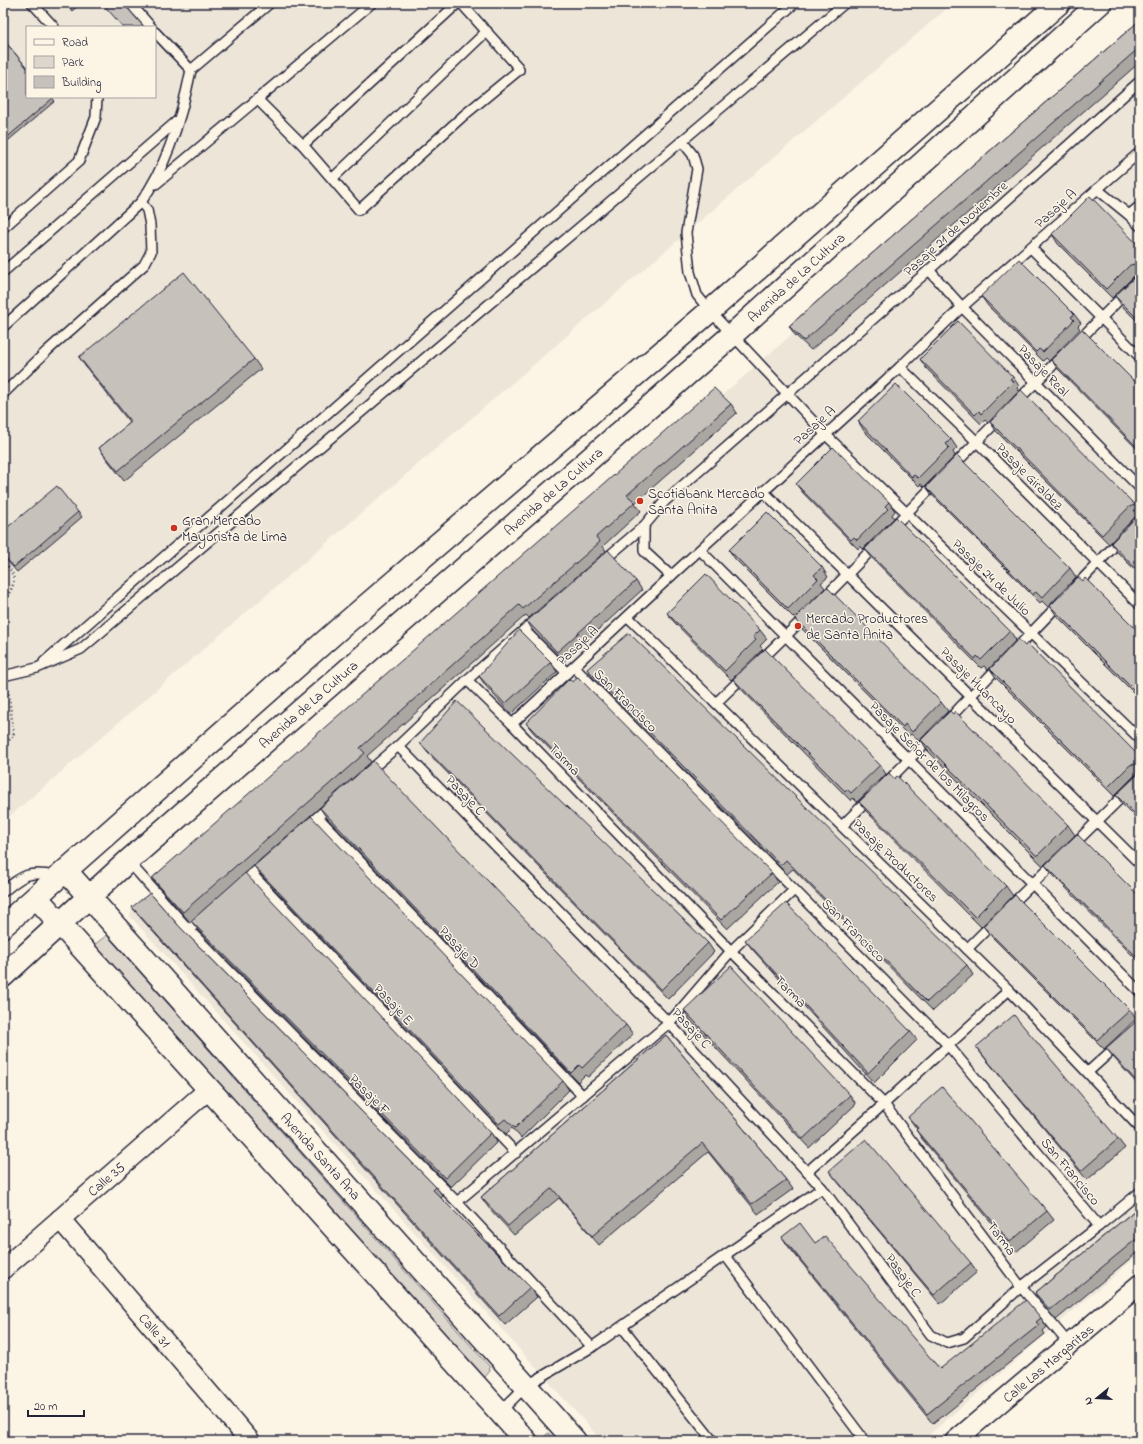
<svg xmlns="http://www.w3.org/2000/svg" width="1143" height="1444" font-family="'Indie Flower',sans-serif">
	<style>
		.built { fill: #ece5d8; fill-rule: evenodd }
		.green { fill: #dcd6cc; stroke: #7f7c84 }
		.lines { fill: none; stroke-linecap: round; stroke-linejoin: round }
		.service-casing { stroke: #22223b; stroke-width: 12 }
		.minor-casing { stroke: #22223b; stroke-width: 22 }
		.tertiary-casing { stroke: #22223b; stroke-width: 25 }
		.secondary-casing { stroke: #22223b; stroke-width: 25 }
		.path { stroke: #22223b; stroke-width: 2.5; stroke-dasharray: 1 3; stroke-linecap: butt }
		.service { stroke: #fcf5e5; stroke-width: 9 }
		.minor { stroke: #fcf5e5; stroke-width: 19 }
		.tertiary { stroke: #fcf5e5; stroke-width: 22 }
		.secondary { stroke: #fcf5e5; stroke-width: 22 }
		.wall { fill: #aaa6a1; stroke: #22223b }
		.building { fill: #c6c1bb; stroke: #22223b }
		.poi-dot { fill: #c8321e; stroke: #fcf5e5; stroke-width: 1.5 }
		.labels { text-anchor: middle; stroke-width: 3; stroke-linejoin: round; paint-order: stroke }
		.street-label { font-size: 14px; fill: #22223b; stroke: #fcf5e5 }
		.poi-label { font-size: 14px; fill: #22223b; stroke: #fcf5e5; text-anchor: start }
	</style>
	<rect width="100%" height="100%" fill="#fcf5e5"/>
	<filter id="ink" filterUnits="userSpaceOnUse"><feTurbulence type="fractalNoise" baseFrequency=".025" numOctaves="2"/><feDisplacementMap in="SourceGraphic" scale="8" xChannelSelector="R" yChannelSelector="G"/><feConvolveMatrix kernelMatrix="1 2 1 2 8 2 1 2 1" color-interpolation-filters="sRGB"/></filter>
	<g filter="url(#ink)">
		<g class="built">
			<path d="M 3,3 L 953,3 L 3,822 ZM 27,27 L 155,27 L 155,97 L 27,97 Z"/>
			<path d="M 1140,32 L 1140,1253 L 922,1441 L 602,1441 L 130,916 L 132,908 Z"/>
		</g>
		<g class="green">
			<path d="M 107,935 L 489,1366 L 490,1371 L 485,1377 L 477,1375 L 94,945 Z"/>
			<path d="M 548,1433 L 557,1441 L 540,1441 Z"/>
		</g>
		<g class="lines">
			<defs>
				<g id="service">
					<path d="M 32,3 L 54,27"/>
					<path d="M 130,3 L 151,27"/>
					<path d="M 191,70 L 270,3"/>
					<path d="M 257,99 L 303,145 L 359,210 L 463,116 L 519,70 L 518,67 L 461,3"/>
					<path d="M 682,141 L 693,155 L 697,169 L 686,233 L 690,272 L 697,295 L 710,311 L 825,434 L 1140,739"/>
					<path d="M 303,145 L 458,3"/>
					<path d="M 333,178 L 487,31"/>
					<path d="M 156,184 L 372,3"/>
					<path d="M 1097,189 L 1129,215 L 1140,226"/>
					<path d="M 1129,215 L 1140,206"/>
					<path d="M 3,228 L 79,161 L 96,117 L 97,97"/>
					<path d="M 1031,248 L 1140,357"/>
					<path d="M 929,270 L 962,307 L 1140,488"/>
					<path d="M 3,272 L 177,121"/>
					<path d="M 3,327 L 141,202 C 168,165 182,115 191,70 L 155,32"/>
					<path d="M 1079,340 L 1140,279"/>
					<path d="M 900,367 L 977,442 L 1140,605"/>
					<path d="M 3,394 L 47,351 L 144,265 L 151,252 L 150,225 L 147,210 L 141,202"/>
					<path d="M 1016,402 L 1062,356"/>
					<path d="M 953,466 L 1000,418"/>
					<path d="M 763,491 L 1140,864"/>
					<path d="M 644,526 L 644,551 L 671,576"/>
					<path d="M 891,529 L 937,482"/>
					<path d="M 700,550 L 1140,992"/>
					<path d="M 603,561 L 644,526 L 665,501 L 929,270 L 1140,81"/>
					<path d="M 1074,588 L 1122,538"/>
					<path d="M 823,599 L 876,545"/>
					<path d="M 628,617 L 1009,990 L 1140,1128"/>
					<path d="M 524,630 L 567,673"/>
					<path d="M 1013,652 L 1061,602"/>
					<path d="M 760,661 L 807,615"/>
					<path d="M 44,662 L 795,3"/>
					<path d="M 574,667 L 948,1045 L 1099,1226"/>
					<path d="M 3,676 L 37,668 L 81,649 L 845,3"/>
					<path d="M 467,680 L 512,724 L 727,947 L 884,1104 L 1021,1287 L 1069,1344"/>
					<path d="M 716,703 L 745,675"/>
					<path d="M 947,721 L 1000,665"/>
					<path d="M 512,724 L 671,576 L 900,367 L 962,307 L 1140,152"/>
					<path d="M 398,746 L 669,1023 L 822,1188 L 931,1335 L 947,1343 L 964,1338 L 1021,1287 L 1099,1226 L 1140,1192"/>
					<path d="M 368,772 L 398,746 L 467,680 L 538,618"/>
					<path d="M 884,785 L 932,736"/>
					<path d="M 318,817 L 583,1096"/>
					<path d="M 842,826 L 870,798"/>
					<path d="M 306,827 L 331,805"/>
					<path d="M 1072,846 L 1140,779"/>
					<path d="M 128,861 L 189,930 L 457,1202 L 592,1347"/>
					<path d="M 252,874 L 516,1153"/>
					<path d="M 240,885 L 267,861"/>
					<path d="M 3,892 C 24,874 28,871 56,876"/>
					<path d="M 1010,906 L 1057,860"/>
					<path d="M 189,930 L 202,918"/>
					<path d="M 967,949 L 994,922"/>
					<path d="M 1088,1072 L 1118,1045"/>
					<path d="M 807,1172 L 884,1104 L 1009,990"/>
					<path d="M 457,1202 L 669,1023 L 731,951 L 794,890"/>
					<path d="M 725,1255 L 865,1441"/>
					<path d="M 622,1327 L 713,1441"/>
					<path d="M 500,1412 L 526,1386 L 592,1347 L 822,1188"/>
				</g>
				<g id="minor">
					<path d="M 60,1219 L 250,1441"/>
					<path d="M 3,1269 L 209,1089"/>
					<path d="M 955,1441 L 1140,1284"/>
				</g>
				<g id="tertiary">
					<path d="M 66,871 L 575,1441"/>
					<path d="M 36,897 L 526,1441"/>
				</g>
				<g id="secondary">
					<path d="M 3,926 L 339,629 L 710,311 L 1059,3"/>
					<path d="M 3,976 L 128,861 L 732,335 L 1100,3"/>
				</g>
			</defs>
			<use href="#service" class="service-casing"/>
			<use href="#minor" class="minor-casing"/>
			<use href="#tertiary" class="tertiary-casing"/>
			<use href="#secondary" class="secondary-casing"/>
			<g class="path">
				<path d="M 3,560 C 19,579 15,584 3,603"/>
				<path d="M 3,612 L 6,662"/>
				<path d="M 3,745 L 14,736 L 8,689"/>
			</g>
			<use href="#service" class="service"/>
			<use href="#minor" class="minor"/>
			<use href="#tertiary" class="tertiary"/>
			<use href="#secondary" class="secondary"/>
		</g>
		<g class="wall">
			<path d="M 65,3 L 81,3 L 72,11 Z"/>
			<path d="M 1140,20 L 1140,62 L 811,350 L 795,335 L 789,326 Z"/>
			<path d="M 3,39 L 55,101 L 3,145 Z"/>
			<path d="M 1052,234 L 1140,247 L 1140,324 L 1122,306 L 1115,296 L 1138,274 L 1136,274 L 1112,298 L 1058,244 Z"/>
			<path d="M 981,296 L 1074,314 L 1081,323 L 1078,326 L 1080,329 L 1049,361 L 1046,358 L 1043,361 L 988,306 Z"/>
			<path d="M 79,357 L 254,359 L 261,369 L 124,481 L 106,458 L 99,448 L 130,423 L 85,366 Z"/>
			<path d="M 920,359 L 1013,377 L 1019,386 L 1017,388 L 1019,391 L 988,423 L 985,420 L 981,424 L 926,368 Z"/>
			<path d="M 1051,360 L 1140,387 L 1140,452 L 1058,369 Z"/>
			<path d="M 731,404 L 737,413 L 635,503 L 641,511 L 603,546 L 606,551 L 529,618 L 526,615 L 367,756 L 371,762 L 190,922 L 159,887 L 152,878 Z"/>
			<path d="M 858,421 L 951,439 L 957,448 L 953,452 L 955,456 L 924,487 L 921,484 L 919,486 L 864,431 Z"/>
			<path d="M 990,422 L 1135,505 L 1139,511 L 1140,510 L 1140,575 L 1117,552 L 1111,543 L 1138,515 L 1136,516 L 1109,544 L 996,431 Z"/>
			<path d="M 796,484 L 889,502 L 895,511 L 892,515 L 894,518 L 863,549 L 860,546 L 858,549 L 803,493 Z"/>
			<path d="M 926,487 L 1070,568 L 1076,577 L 1048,607 L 1042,601 L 1040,603 L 933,496 Z"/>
			<path d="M 78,512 L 82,517 L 17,572 L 3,556 L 3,531 Z"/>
			<path d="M 865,549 L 1010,631 L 1016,640 L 988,670 L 984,666 L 981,668 L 872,558 Z"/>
			<path d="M 729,550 L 822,567 L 828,577 L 821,583 L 825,588 L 794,618 L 735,559 Z"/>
			<path d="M 636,581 L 642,590 L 564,661 L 533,631 L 527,621 Z"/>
			<path d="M 1050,606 L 1140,633 L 1140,699 L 1056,615 Z"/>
			<path d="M 667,613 L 760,630 L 767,639 L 760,646 L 763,649 L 731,680 L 674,622 Z"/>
			<path d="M 795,619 L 941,702 L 948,711 L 919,741 L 911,734 L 909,736 L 801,628 Z"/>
			<path d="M 551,662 L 557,672 L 511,714 L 485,685 L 479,676 Z"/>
			<path d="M 587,669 L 967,965 L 973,975 L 933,1011 L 793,869 L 787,874 L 594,679 Z"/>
			<path d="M 990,669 L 1140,757 L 1140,822 L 1123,805 L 1116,795 L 1138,774 L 1136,774 L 1114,796 L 996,678 Z"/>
			<path d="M 733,679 L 880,765 L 886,774 L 857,802 L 853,798 L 851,801 L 740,688 Z"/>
			<path d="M 953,714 L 1068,825 L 1075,835 L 1043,866 L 927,750 L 921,740 Z"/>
			<path d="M 526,723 L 772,873 L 778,882 L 727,929 L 533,732 Z"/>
			<path d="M 420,743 L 708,943 L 714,952 L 668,999 L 427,752 Z"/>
			<path d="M 859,802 L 1006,886 L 1013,896 L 981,927 L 866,811 Z"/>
			<path d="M 320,808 L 626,1025 L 633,1034 L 588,1077 L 585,1075 L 578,1082 L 326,817 Z"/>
			<path d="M 1045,865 L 1140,897 L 1140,963 L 1052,874 Z"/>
			<path d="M 254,866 L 563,1081 L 569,1090 L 521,1138 L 512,1128 L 506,1134 L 261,875 Z"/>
			<path d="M 132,907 L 178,925 L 436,1187 L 443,1196 L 441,1198 L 530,1287 L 537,1297 L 505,1325 L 139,916 Z"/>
			<path d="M 191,921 L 491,1133 L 497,1142 L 451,1187 L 198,930 Z"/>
			<path d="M 983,926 L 1130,1010 L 1136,1019 L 1104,1049 L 990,935 Z"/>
			<path d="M 745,940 L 910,1031 L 917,1040 L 874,1083 L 752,949 Z"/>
			<path d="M 684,1010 L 850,1095 L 856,1104 L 809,1148 L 690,1020 Z"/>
			<path d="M 1140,1018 L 1140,1087 L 1113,1057 L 1106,1048 Z"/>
			<path d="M 666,1035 L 786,1180 L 793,1189 L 758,1214 L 708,1152 L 599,1245 L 559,1198 L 514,1235 L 488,1207 L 481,1197 Z"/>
			<path d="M 976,1047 L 1118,1139 L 1125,1148 L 1087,1180 L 983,1056 Z"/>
			<path d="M 908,1117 L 1047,1211 L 1054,1220 L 1016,1252 L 922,1139 L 916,1130 L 917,1129 Z"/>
			<path d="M 829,1171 L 971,1263 L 977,1272 L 940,1304 L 836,1180 Z"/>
			<path d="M 1140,1206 L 1140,1250 L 1056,1320 L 1041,1302 L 1035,1293 Z"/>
			<path d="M 782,1237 L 815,1243 L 940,1369 L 1041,1318 L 1047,1327 L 1043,1331 L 1045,1334 L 933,1424 L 788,1246 Z"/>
		</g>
		<g class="building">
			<path d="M 65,3 L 76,3 L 70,8 Z"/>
			<path d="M 102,3 L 123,3 L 144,27 L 123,27 Z"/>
			<path d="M 1140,20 L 1140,47 L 804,341 L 789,326 Z"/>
			<path d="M 3,39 L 27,68 L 27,97 L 52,97 L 53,98 L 3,141 Z"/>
			<path d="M 1090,196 L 1140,247 L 1140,257 L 1139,257 L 1140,258 L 1140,321 L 1115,296 L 1138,274 L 1139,269 L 1138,265 L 1135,264 L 1130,265 L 1106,289 L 1052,234 Z"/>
			<path d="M 1019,259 L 1074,314 L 1071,317 L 1074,320 L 1043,352 L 1039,349 L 1036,352 L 981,296 Z"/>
			<path d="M 184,272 L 254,359 L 118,471 L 99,448 L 131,422 L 79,357 Z"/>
			<path d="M 958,321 L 1013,377 L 1010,379 L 1013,382 L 981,414 L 979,411 L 975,415 L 920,359 Z"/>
			<path d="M 1082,329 L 1140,387 L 1140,450 L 1051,360 Z"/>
			<path d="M 896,384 L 951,439 L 946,444 L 949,447 L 918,478 L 914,475 L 912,477 L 858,421 Z"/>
			<path d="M 714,388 L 731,404 L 627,495 L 635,502 L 596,537 L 600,542 L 523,609 L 519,605 L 360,748 L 365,753 L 183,912 L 152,878 Z"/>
			<path d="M 1021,390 L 1135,505 L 1129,507 L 1102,535 L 990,422 Z"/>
			<path d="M 833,447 L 889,502 L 885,506 L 888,509 L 857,540 L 854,537 L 851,540 L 796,484 Z"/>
			<path d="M 957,455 L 1070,568 L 1042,598 L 1036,592 L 1033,594 L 926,487 Z"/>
			<path d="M 57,486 L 78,512 L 14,567 L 3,555 L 3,531 Z"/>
			<path d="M 1139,510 L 1140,510 L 1140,573 L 1111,543 L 1138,515 Z"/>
			<path d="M 767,512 L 822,567 L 814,575 L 818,579 L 788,609 L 729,550 Z"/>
			<path d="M 896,517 L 1010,631 L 981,660 L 977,656 L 975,659 L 865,549 Z"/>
			<path d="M 608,550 L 636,581 L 557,652 L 527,621 Z"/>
			<path d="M 706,574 L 760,630 L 753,637 L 756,640 L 725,671 L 667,613 Z"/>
			<path d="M 1078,577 L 1083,581 L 1085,578 L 1140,633 L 1140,696 L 1050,606 Z"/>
			<path d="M 827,587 L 941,702 L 912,732 L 905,724 L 903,727 L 795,619 Z"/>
			<path d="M 519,630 L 551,662 L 505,704 L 479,676 Z"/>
			<path d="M 629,633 L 967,965 L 927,1002 L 786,860 L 781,865 L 587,669 Z"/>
			<path d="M 1018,639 L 1025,646 L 1027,643 L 1140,757 L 1140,819 L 1116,795 L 1138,774 L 1139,771 L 1138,766 L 1135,764 L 1130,765 L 1108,787 L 990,669 Z"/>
			<path d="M 765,649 L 880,765 L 851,793 L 847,789 L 845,791 L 733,679 Z"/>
			<path d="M 578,677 L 772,873 L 721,920 L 526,723 L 569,679 L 573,682 Z"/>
			<path d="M 457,701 L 708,943 L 661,990 L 420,743 Z"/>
			<path d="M 950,711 L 953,714 L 955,711 L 1068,825 L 1037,856 L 921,740 Z"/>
			<path d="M 373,761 L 626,1025 L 582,1068 L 579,1065 L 571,1073 L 320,808 Z"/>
			<path d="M 889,773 L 894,779 L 897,776 L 1006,886 L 975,917 L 859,802 Z"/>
			<path d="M 311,816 L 563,1081 L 515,1128 L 505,1119 L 499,1124 L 254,866 Z"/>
			<path d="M 1077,834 L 1140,897 L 1140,960 L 1045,865 Z"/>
			<path d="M 245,873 L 491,1133 L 445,1178 L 191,921 Z"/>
			<path d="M 150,893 L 178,925 L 436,1187 L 433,1190 L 530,1287 L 499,1316 L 132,907 Z"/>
			<path d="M 1015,895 L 1130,1010 L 1097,1040 L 983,926 Z"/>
			<path d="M 786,903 L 910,1031 L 868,1073 L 745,940 Z"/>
			<path d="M 731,966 L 850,1095 L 803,1139 L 684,1010 Z"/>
			<path d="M 1014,1015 L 1118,1139 L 1081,1171 L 976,1047 Z"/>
			<path d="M 1140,1018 L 1140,1085 L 1106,1048 Z"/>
			<path d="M 666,1035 L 786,1180 L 752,1204 L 702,1143 L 592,1236 L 552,1188 L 508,1226 L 481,1197 Z"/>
			<path d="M 942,1087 L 1047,1211 L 1010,1242 L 916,1130 L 918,1128 L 908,1117 Z"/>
			<path d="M 866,1139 L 971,1263 L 934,1295 L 829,1171 Z"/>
			<path d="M 1140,1206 L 1140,1236 L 1050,1310 L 1035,1293 Z"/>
			<path d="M 800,1223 L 815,1243 L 825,1236 L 940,1369 L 1026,1300 L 1041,1318 L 1036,1322 L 1039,1325 L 927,1414 L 782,1237 Z"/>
		</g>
	</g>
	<g class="poi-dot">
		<circle cx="640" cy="501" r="4"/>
		<circle cx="174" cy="528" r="4"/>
		<circle cx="798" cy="626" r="4"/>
	</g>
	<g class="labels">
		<g class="street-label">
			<text transform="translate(1055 208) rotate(-42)" y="5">Pasaje A</text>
			<text transform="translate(955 228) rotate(-42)" y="5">Pasaje 21 de Noviembre</text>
			<text transform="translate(796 277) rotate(-42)" y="5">Avenida de La Cultura</text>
			<text transform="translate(1044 370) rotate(46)" y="5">Pasaje Real</text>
			<text transform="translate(814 425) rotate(-42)" y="5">Pasaje A</text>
			<text transform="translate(1030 476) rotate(45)" y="5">Pasaje Giraldez</text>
			<text transform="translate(553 491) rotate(-41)" y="5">Avenida de La Cultura</text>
			<text transform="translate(992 577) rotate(44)" y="5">Pasaje 24 de Julio</text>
			<text transform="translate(577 645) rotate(-43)" y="5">Pasaje A</text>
			<text transform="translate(979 685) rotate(45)" y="5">Pasaje Huancayo</text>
			<text transform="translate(626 700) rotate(45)" y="5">San Francisco</text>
			<text transform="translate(308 704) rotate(-41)" y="5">Avenida de La Cultura</text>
			<text transform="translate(565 759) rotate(46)" y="5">Tarma</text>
			<text transform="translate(930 761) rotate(45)" y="5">Pasaje Señor de los Milagros</text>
			<text transform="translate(466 795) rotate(46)" y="5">Pasaje C</text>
			<text transform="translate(896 860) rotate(44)" y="5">Pasaje Productores</text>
			<text transform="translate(854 930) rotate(45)" y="5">San Francisco</text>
			<text transform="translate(460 947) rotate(47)" y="5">Pasaje D</text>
			<text transform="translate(791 991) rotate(45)" y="5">Tarma</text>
			<text transform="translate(394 1004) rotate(47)" y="5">Pasaje E</text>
			<text transform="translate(692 1028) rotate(47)" y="5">Pasaje C</text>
			<text transform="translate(370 1094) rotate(45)" y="5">Pasaje F</text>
			<text transform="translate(321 1156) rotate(48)" y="5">Avenida Santa Ana</text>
			<text transform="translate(1071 1171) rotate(50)" y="5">San Francisco</text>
			<text transform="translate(106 1179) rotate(-41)" y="5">Calle 35</text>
			<text transform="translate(1002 1238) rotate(53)" y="5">Tarma</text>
			<text transform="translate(904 1275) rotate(54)" y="5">Pasaje C</text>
			<text transform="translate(155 1330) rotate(49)" y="5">Calle 31</text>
			<text transform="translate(1048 1363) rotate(-40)" y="5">Calle Las Margaritas</text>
		</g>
		<g class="poi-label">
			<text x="648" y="498">Scotiabank Mercado<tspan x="648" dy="16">Santa Anita</tspan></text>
			<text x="182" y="525">Gran Mercado<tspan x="182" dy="16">Mayorista de Lima</tspan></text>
			<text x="806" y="623">Mercado Productores<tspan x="806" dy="16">de Santa Anita</tspan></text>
		</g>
	</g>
	<rect width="1143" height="1444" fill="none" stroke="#fcf5e5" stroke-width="16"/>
	<rect x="8" y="8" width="1127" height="1428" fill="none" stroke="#22223b" stroke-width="1.5" filter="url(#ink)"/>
	<rect x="26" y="26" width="130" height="72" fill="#fcf5e5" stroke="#a5a1a1"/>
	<rect x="34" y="39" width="20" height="6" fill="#fcf5e5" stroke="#a5a1a1"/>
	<text x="62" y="46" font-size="12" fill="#22223b">Road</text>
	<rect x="34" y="56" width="20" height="12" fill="#dcd6cc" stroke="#a5a1a1"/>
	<text x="62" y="66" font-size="12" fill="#22223b">Park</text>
	<rect x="34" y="76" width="20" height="12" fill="#c6c1bb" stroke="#a5a1a1"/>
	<text x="62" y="86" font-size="12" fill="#22223b">Building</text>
	<g transform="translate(1097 1398) rotate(252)" stroke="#fcf5e5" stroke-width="3" paint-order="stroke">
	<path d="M0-3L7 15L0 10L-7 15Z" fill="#22223b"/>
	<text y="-6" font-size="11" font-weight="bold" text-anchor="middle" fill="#22223b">N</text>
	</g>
	<path d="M28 1410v6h56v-6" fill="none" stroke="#22223b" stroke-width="2"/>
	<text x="34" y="1410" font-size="12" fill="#22223b" stroke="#fcf5e5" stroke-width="3" paint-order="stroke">20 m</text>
</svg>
